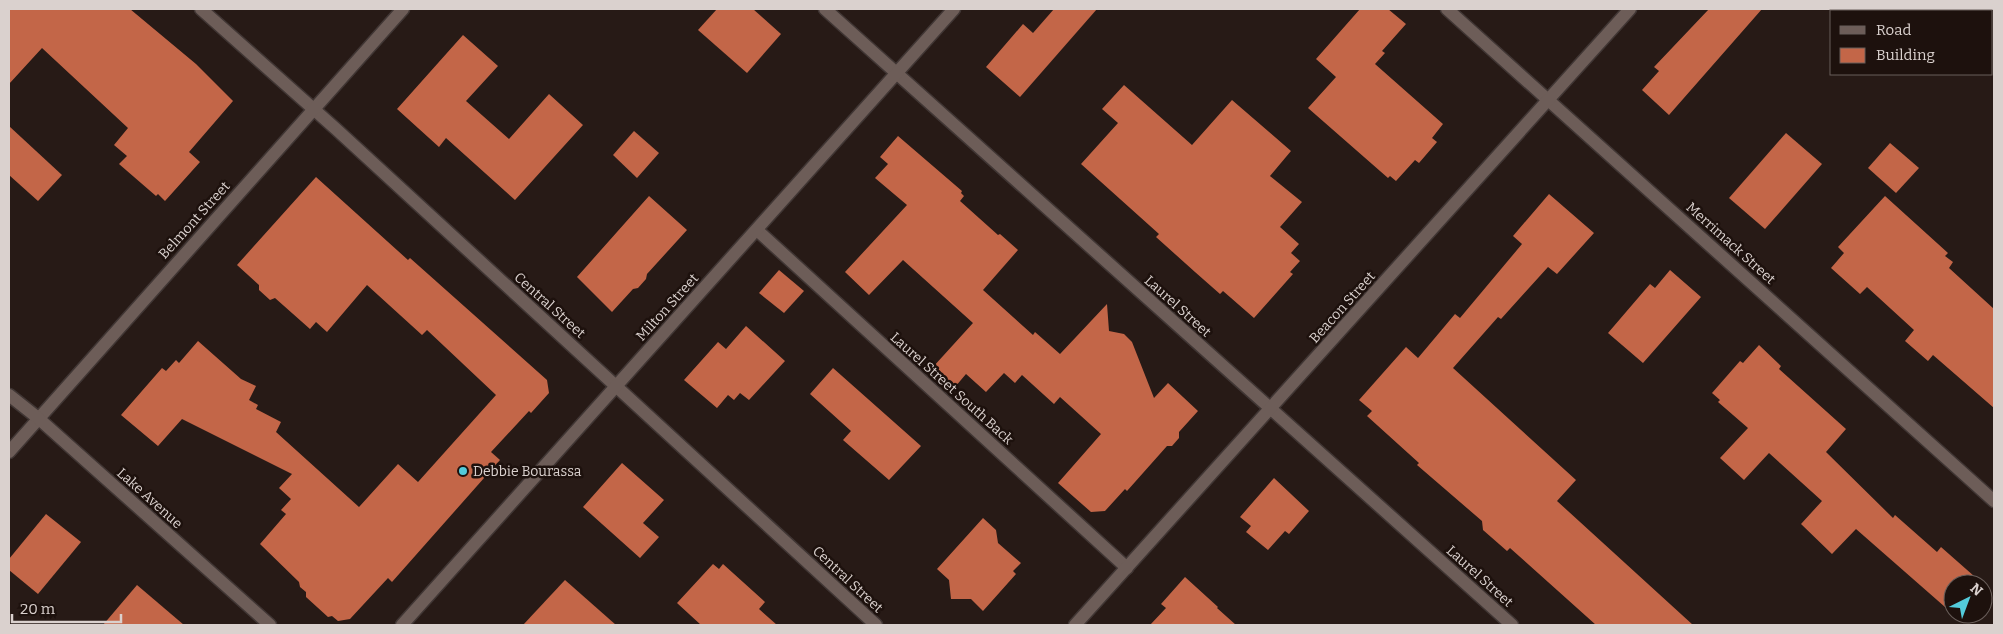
<svg xmlns="http://www.w3.org/2000/svg" width="2003" height="634" font-family="Bitter,serif">
	<style>
		.building { fill: #c36648 }
		.lines { fill: none; stroke-linecap: round; stroke-linejoin: round }
		.service-casing { stroke: #403634; stroke-width: 15 }
		.minor-casing { stroke: #403634; stroke-width: 15 }
		.tertiary-casing { stroke: #403634; stroke-width: 15 }
		.service { stroke: #6d5d58; stroke-width: 12 }
		.minor { stroke: #6d5d58; stroke-width: 12 }
		.tertiary { stroke: #6d5d58; stroke-width: 12 }
		.poi-dot { fill: #53cbdb; stroke: #1d110d; stroke-width: 2 }
		.labels { text-anchor: middle; stroke-width: 5; stroke-linejoin: round; paint-order: stroke }
		.street-label { font-size: 14px; fill: #dad1ce; stroke: #1d110d }
		.poi-label { font-size: 14px; fill: #dad1ce; stroke: #1d110d; text-anchor: start }
	</style>
	<rect width="100%" height="100%" fill="#271a16"/>
	<g class="building">
		<path d="M 9,9 L 130,9 L 196,64 L 233,101 L 189,152 L 200,162 L 165,201 L 158,194 L 156,196 L 119,164 L 127,156 L 114,145 L 128,128 L 42,48 L 9,84 Z"/>
		<path d="M 717,9 L 753,9 L 781,34 L 747,73 L 698,30 Z"/>
		<path d="M 1054,9 L 1097,9 L 1020,97 L 986,67 L 1023,24 L 1033,33 Z"/>
		<path d="M 1360,9 L 1388,9 L 1406,24 L 1382,51 L 1385,53 L 1375,64 L 1443,124 L 1432,138 L 1437,142 L 1419,163 L 1415,160 L 1396,181 L 1390,176 L 1388,178 L 1308,108 L 1336,77 L 1316,59 Z"/>
		<path d="M 1709,9 L 1762,9 L 1669,115 L 1642,90 L 1659,71 L 1654,67 Z"/>
		<path d="M 463,35 L 498,66 L 466,101 L 509,139 L 549,94 L 583,125 L 515,200 L 446,138 L 439,147 L 397,109 Z"/>
		<path d="M 1124,85 L 1192,145 L 1232,100 L 1291,151 L 1270,176 L 1302,202 L 1280,227 L 1299,244 L 1291,253 L 1300,261 L 1290,272 L 1293,274 L 1254,318 L 1223,291 L 1220,294 L 1195,272 L 1156,237 L 1159,234 L 1081,164 L 1118,123 L 1102,109 Z"/>
		<path d="M 9,126 L 62,175 L 38,201 L 9,175 Z"/>
		<path d="M 634,131 L 659,153 L 637,178 L 613,155 Z"/>
		<path d="M 1786,133 L 1822,164 L 1765,229 L 1729,198 Z"/>
		<path d="M 898,136 L 962,191 L 961,193 L 964,196 L 960,201 L 998,235 L 1000,234 L 1018,250 L 983,290 L 1033,335 L 1035,332 L 1060,354 L 1107,304 L 1109,331 L 1124,334 L 1132,342 L 1154,398 L 1168,383 L 1198,411 L 1179,432 L 1179,438 L 1172,446 L 1167,446 L 1127,491 L 1125,489 L 1105,511 L 1091,512 L 1058,483 L 1101,434 L 1060,397 L 1054,404 L 1022,375 L 1015,383 L 1004,373 L 986,392 L 966,374 L 955,387 L 933,367 L 973,323 L 903,260 L 869,295 L 845,272 L 907,205 L 875,178 L 888,164 L 880,157 Z"/>
		<path d="M 1890,143 L 1919,168 L 1896,193 L 1868,168 Z"/>
		<path d="M 316,177 L 408,260 L 410,258 L 547,380 L 549,393 L 531,413 L 529,411 L 491,452 L 500,460 L 392,582 L 388,578 L 350,619 L 338,621 L 332,616 L 328,617 L 306,597 L 306,592 L 300,587 L 299,582 L 260,544 L 286,514 L 281,510 L 291,499 L 279,488 L 292,474 L 182,419 L 158,446 L 121,415 L 162,368 L 166,371 L 176,360 L 179,363 L 198,341 L 241,379 L 256,386 L 249,400 L 258,405 L 256,409 L 281,422 L 276,432 L 359,507 L 398,464 L 418,482 L 496,395 L 427,330 L 422,335 L 367,285 L 327,332 L 316,322 L 310,329 L 275,298 L 270,300 L 259,290 L 259,285 L 237,265 Z"/>
		<path d="M 1549,194 L 1594,233 L 1557,274 L 1548,267 L 1501,319 L 1498,317 L 1453,368 L 1576,480 L 1557,501 L 1693,625 L 1596,625 L 1510,548 L 1507,551 L 1483,530 L 1482,521 L 1417,465 L 1419,463 L 1367,416 L 1372,411 L 1359,400 L 1406,347 L 1418,358 L 1455,314 L 1460,318 L 1522,244 L 1513,236 Z"/>
		<path d="M 649,196 L 687,230 L 647,274 L 646,279 L 638,288 L 633,289 L 612,312 L 577,277 Z"/>
		<path d="M 1885,196 L 1948,253 L 1945,256 L 1953,262 L 1949,268 L 1994,309 L 1994,408 L 1933,355 L 1928,361 L 1905,341 L 1914,330 L 1867,287 L 1860,294 L 1831,268 L 1844,253 L 1838,247 Z"/>
		<path d="M 779,270 L 804,291 L 784,313 L 759,293 Z"/>
		<path d="M 1670,270 L 1701,297 L 1643,363 L 1608,333 L 1650,284 L 1655,288 Z"/>
		<path d="M 746,326 L 785,361 L 749,400 L 740,393 L 734,400 L 728,395 L 717,408 L 684,380 L 718,342 L 726,349 Z"/>
		<path d="M 1759,345 L 1781,366 L 1779,369 L 1846,429 L 1826,452 L 1893,518 L 1895,515 L 1937,552 L 1941,547 L 1983,584 L 1953,584 L 1953,614 L 1856,529 L 1832,554 L 1801,524 L 1822,501 L 1769,453 L 1744,480 L 1720,458 L 1748,428 L 1718,402 L 1720,400 L 1712,393 L 1740,361 L 1743,363 Z"/>
		<path d="M 833,368 L 921,446 L 889,480 L 843,440 L 851,431 L 810,394 Z"/>
		<path d="M 622,463 L 664,500 L 643,523 L 659,537 L 640,558 L 583,507 Z"/>
		<path d="M 1274,478 L 1309,511 L 1289,534 L 1285,531 L 1268,550 L 1246,532 L 1251,526 L 1240,517 Z"/>
		<path d="M 46,514 L 81,542 L 38,594 L 9,570 L 9,559 Z"/>
		<path d="M 983,518 L 996,530 L 998,543 L 1021,563 L 1013,571 L 1016,574 L 983,611 L 971,599 L 951,599 L 949,580 L 937,569 Z"/>
		<path d="M 713,564 L 719,569 L 723,564 L 765,602 L 759,609 L 777,625 L 701,625 L 677,603 Z"/>
		<path d="M 1185,577 L 1218,607 L 1217,608 L 1236,625 L 1150,625 L 1166,608 L 1161,604 Z"/>
		<path d="M 565,580 L 616,625 L 523,625 Z"/>
		<path d="M 137,585 L 184,625 L 103,625 Z"/>
	</g>
	<g class="lines">
		<defs>
			<path id="service" d="M 757,230 L 1127,568"/>
			<g id="minor">
				<path d="M 201,9 L 336,129 L 876,625"/>
				<path d="M 825,9 L 1512,625"/>
				<path d="M 1447,9 L 1994,501"/>
				<path d="M 9,452 L 403,9"/>
				<path d="M 402,625 L 954,9"/>
				<path d="M 1075,625 L 1630,9"/>
			</g>
			<path id="tertiary" d="M 9,395 L 38,418 L 270,625"/>
		</defs>
		<use href="#service" class="service-casing"/>
		<use href="#minor" class="minor-casing"/>
		<use href="#tertiary" class="tertiary-casing"/>
		<use href="#service" class="service"/>
		<use href="#minor" class="minor"/>
		<use href="#tertiary" class="tertiary"/>
	</g>
	<circle class="poi-dot" cx="463" cy="471" r="5"/>
	<g class="labels">
		<g class="street-label">
			<text transform="translate(194 220) rotate(-48)" y="5">Belmont Street</text>
			<text transform="translate(1731 243) rotate(42)" y="5">Merrimack Street</text>
			<text transform="translate(550 305) rotate(42)" y="5">Central Street</text>
			<text transform="translate(1178 306) rotate(42)" y="5">Laurel Street</text>
			<text transform="translate(667 307) rotate(-48)" y="5">Milton Street</text>
			<text transform="translate(1342 307) rotate(-48)" y="5">Beacon Street</text>
			<text transform="translate(952 388) rotate(42)" y="5">Laurel Street South Back</text>
			<text transform="translate(150 498) rotate(42)" y="5">Lake Avenue</text>
			<text transform="translate(1480 576) rotate(42)" y="5">Laurel Street</text>
			<text transform="translate(848 579) rotate(43)" y="5">Central Street</text>
		</g>
		<g class="poi-label">
			<text x="473" y="476">Debbie Bourassa</text>
		</g>
	</g>
	<rect width="2003" height="634" fill="none" stroke="#dad1ce" stroke-width="20"/>
	<rect x="1830" y="10" width="162" height="65" fill="#1d110d" stroke="#695e5a"/>
	<rect x="1840" y="26" width="25" height="8" fill="#6d5d58" stroke="#695e5a"/>
	<text x="1876" y="35" font-size="15" fill="#dad1ce">Road</text>
	<rect x="1840" y="48" width="25" height="15" fill="#c36648" stroke="#695e5a"/>
	<text x="1876" y="60" font-size="15" fill="#dad1ce">Building</text>
	<g transform="translate(1968 599) rotate(42)"><circle r="24" fill="#1d110d" stroke="#695e5a"/>
	<path d="M0-4L9 19L0 12L-9 19Z" fill="#53cbdb"/>
	<text y="-8" font-size="14" font-weight="bold" text-anchor="middle" fill="#dad1ce">N</text>
	</g>
	<path d="M12 614v8h109v-8" fill="none" stroke="#dad1ce" stroke-width="2.5"/>
	<text x="20" y="614" font-size="15" fill="#dad1ce" stroke="#1d110d" stroke-width="4" paint-order="stroke">20 m</text>
</svg>
